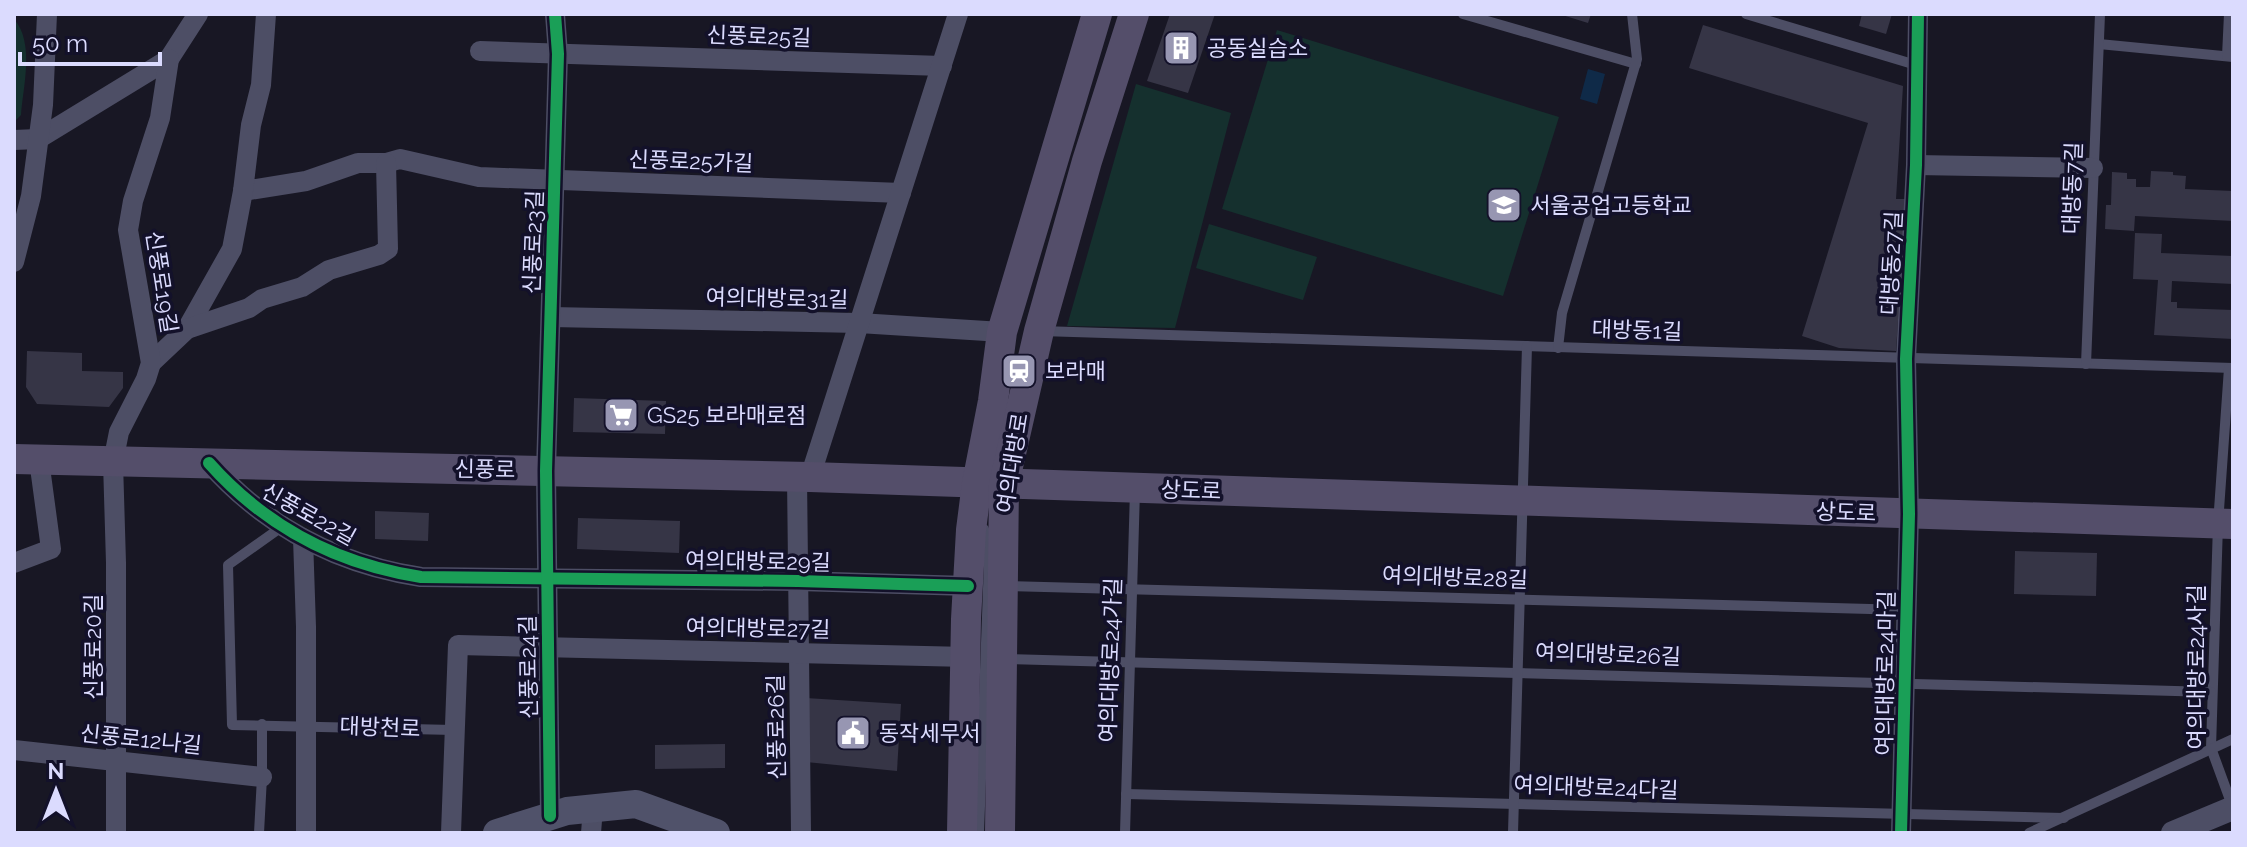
<svg xmlns="http://www.w3.org/2000/svg" width="2247" height="847" font-family="Raleway,'Noto Sans KR',sans-serif">
	<style>
		.green { fill: #15302e }
		.water { fill: #0f2a48 }
		.building { fill: #363546 }
		.lines { fill: none; stroke-linecap: round; stroke-linejoin: round }
		.service { stroke: #4d4e65; stroke-width: 10 }
		.minor { stroke: #4d4e65; stroke-width: 20 }
		.tertiary { stroke: #4d4e65; stroke-width: 24 }
		.secondary { stroke: #50526a; stroke-width: 28 }
		.primary { stroke: #544e6a; stroke-width: 30 }
		.cycleway-casing { stroke: #13112a; stroke-width: 17 }
		.cycleway { stroke: #1a9f57; stroke-width: 12 }
		.labels { text-anchor: middle; stroke-width: 7; stroke-linejoin: round; paint-order: stroke }
		.street-label { font-size: 22px; fill: #dbdbfe; stroke: #13112a }
		.poi-label { font-size: 22px; fill: #dbdbfe; stroke: #13112a; text-anchor: start }
	</style>
	<rect width="100%" height="100%" fill="#181724"/>
	<g class="green">
		<path d="M 14,19 C 35,43 23,87 21,115 L 14,122 Z"/>
		<path d="M 1277,30 L 1559,117 L 1503,296 L 1222,209 Z"/>
		<path d="M 1136,84 L 1231,113 L 1175,328 L 1067,326 Z"/>
		<path d="M 1209,224 L 1317,257 L 1303,300 L 1196,268 Z"/>
	</g>
	<path class="water" d="M 1588,69 L 1605,74 L 1597,104 L 1580,99 Z"/>
	<g class="building">
		<path d="M 1170,14 L 1215,14 L 1188,93 L 1147,81 Z"/>
		<path d="M 1559,14 L 1591,14 L 1588,23 Z"/>
		<path d="M 1862,14 L 1892,14 L 1886,34 L 1859,26 Z"/>
		<path d="M 1703,25 L 1903,86 L 1896,199 L 1906,199 L 1896,351 L 1839,348 L 1802,336 L 1868,123 L 1689,68 Z"/>
		<path d="M 2151,171 L 2173,172 L 2173,175 L 2186,176 L 2185,189 L 2233,191 L 2233,221 L 2135,216 L 2134,231 L 2105,229 L 2106,205 L 2111,205 L 2112,172 L 2127,173 L 2127,179 L 2136,179 L 2136,187 L 2150,187 Z"/>
		<path d="M 2135,233 L 2162,234 L 2161,253 L 2233,256 L 2233,284 L 2172,281 L 2171,302 L 2177,302 L 2177,308 L 2233,310 L 2233,339 L 2154,335 L 2158,280 L 2133,279 Z"/>
		<path d="M 27,351 L 82,353 L 82,371 L 123,372 L 123,388 L 109,407 L 37,404 L 26,387 Z"/>
		<path d="M 574,398 L 666,401 L 665,434 L 573,432 Z"/>
		<path d="M 375,511 L 429,513 L 428,541 L 375,539 Z"/>
		<path d="M 578,518 L 680,521 L 679,553 L 577,549 Z"/>
		<path d="M 2015,551 L 2097,553 L 2096,596 L 2014,594 Z"/>
		<path d="M 806,698 L 901,704 L 897,771 L 806,762 Z"/>
		<path d="M 725,744 L 725,768 L 655,769 L 655,745 Z"/>
	</g>
	<g class="lines">
		<g class="service">
			<path d="M 1463,14 L 1636,64"/>
			<path d="M 1746,14 L 1916,65"/>
			<path d="M 2099,44 L 2233,57"/>
			<path d="M 2227,56 L 2229,14"/>
			<path d="M 1041,331 L 2233,368"/>
			<path d="M 1558,348 L 1562,313 L 1637,59 L 1632,14"/>
			<path d="M 2086,364 L 2100,14"/>
			<path d="M 2229,368 L 2218,524 L 2211,748 L 2233,808"/>
			<path d="M 283,526 L 228,565 L 232,725 L 454,730"/>
			<path d="M 1005,586 L 1907,610"/>
			<path d="M 1005,659 L 2211,692"/>
			<path d="M 1126,794 L 2064,818"/>
			<path d="M 259,833 L 262,777 L 262,724"/>
			<path d="M 979,833 L 989,562 L 984,529"/>
			<path d="M 1125,833 L 1135,490"/>
			<path d="M 1513,833 L 1527,346"/>
			<path d="M 2029,833 L 2233,739"/>
		</g>
		<g class="minor">
			<path d="M 480,51 L 942,66"/>
			<path d="M 14,140 L 38,139 L 169,59 L 198,14"/>
			<path d="M 1916,165 L 2093,168"/>
			<path d="M 243,191 L 306,181 L 358,163 L 386,163 L 400,159 L 479,177 L 901,193"/>
			<path d="M 14,262 L 31,196 L 43,105 L 47,14"/>
			<path d="M 551,317 L 859,323 L 1002,332"/>
			<path d="M 187,329 L 232,249 L 243,191 L 251,125 L 261,85 L 266,14"/>
			<path d="M 151,363 L 187,329 L 249,308 L 262,299 L 302,287 L 329,270 L 379,255 L 388,249 L 386,163"/>
			<path d="M 209,463 C 266,527 336,564 421,577 L 798,581 L 968,586"/>
			<path d="M 797,477 L 801,833"/>
			<path d="M 810,477 L 958,14"/>
			<path d="M 303,538 L 306,627 L 306,833"/>
			<path d="M 14,563 L 51,549 L 39,460"/>
			<path d="M 14,750 L 262,777"/>
			<path d="M 550,816 L 546,471 L 558,54 L 555,14"/>
			<path d="M 116,833 L 116,563 L 113,462 L 119,432 L 146,379 L 151,363 L 128,230 L 133,201 L 160,118 L 169,59"/>
			<path d="M 451,833 L 458,645 L 968,657"/>
			<path d="M 591,833 L 593,808"/>
			<path d="M 1901,833 L 1909,514 L 1906,359 L 1916,165 L 1918,14"/>
		</g>
		<path class="tertiary" d="M 2173,833 L 2233,808"/>
		<path class="secondary" d="M 497,833 L 567,811 L 636,804 L 716,833"/>
		<g class="primary">
			<path d="M 14,459 L 810,477 L 2233,524"/>
			<path d="M 962,833 L 966,619 L 971,530 L 977,483 L 993,401 L 1002,332 L 1097,14"/>
			<path d="M 1000,833 L 1004,484 L 1039,331 L 1087,161 L 1134,14"/>
		</g>
		<defs>
			<g id="cycleway">
				<path d="M 209,463 C 266,527 336,564 421,577 L 798,581 L 968,586"/>
				<path d="M 550,816 L 546,471 L 558,54 L 555,14"/>
				<path d="M 1901,833 L 1909,514 L 1906,359 L 1916,165 L 1918,14"/>
			</g>
		</defs>
		<use href="#cycleway" class="cycleway-casing"/>
		<use href="#cycleway" class="cycleway"/>
	</g>
	<defs>
		<symbol id="building-square" viewBox="-11 -11 22 22"><rect x="-9" y="-9" width="18" height="18" rx="4" fill="#9796b2" stroke="#13112a"/><path d="M-4-6H4V6H1V3H-1V6H-4ZM-2.5-4.3h1.7v1.8h-1.7ZM.8-4.3h1.7v1.8H.8ZM-2.5-1h1.7V.8h-1.7ZM.8-1h1.7V.8H.8Z" fill="#fff"/></symbol>
		<symbol id="school-square" viewBox="-11 -11 22 22"><rect x="-9" y="-9" width="18" height="18" rx="4" fill="#9796b2" stroke="#13112a"/><path d="M0-5L7-2L0 1L-7-2ZM-4 1L0 2.5L4 1V4Q0 6-4 4Z" fill="#fff"/></symbol>
		<symbol id="station-square" viewBox="-11 -11 22 22"><rect x="-9" y="-9" width="18" height="18" rx="4" fill="#9796b2" stroke="#13112a"/><path d="M-3-6H3Q5-6 5-4V2Q5 4 3 4L4.5 6H3L1.5 4h-3L-3 6H-4.5L-3 4Q-5 4-5 2V-4Q-5-6-3-6ZM-3.5-4v3h7v-3ZM-3.5 1v1.5H-2V1ZM2 1v1.5H3.5V1Z" fill="#fff"/></symbol>
		<symbol id="supermarket-square" viewBox="-11 -11 22 22"><rect x="-9" y="-9" width="18" height="18" rx="4" fill="#9796b2" stroke="#13112a"/><path d="M-6-5.5h2.5l.6 2H6L4.5 2H-2.5L-4.4-4H-6ZM-1.5 3.2a1.3 1.3 0 1 0 .1 0ZM3 3.2a1.3 1.3 0 1 0 .1 0Z" fill="#fff"/></symbol>
		<symbol id="civic-square" viewBox="-11 -11 22 22"><rect x="-9" y="-9" width="18" height="18" rx="4" fill="#9796b2" stroke="#13112a"/><path d="M-.6-6.5H3V-4.5H.6V-3L4-1V1h2V6H-6V1h2V-1L-.6-3ZM-1.2 2.5V6h2.4V2.5Z" fill="#fff"/></symbol>
	</defs>
	<g fill-rule="evenodd">
		<use href="#building-square" x="1161" y="28" width="40" height="40"/>
		<use href="#school-square" x="1484" y="185" width="40" height="40"/>
		<use href="#station-square" x="999" y="351" width="40" height="40"/>
		<use href="#supermarket-square" x="601" y="395" width="40" height="40"/>
		<use href="#civic-square" x="833" y="713" width="40" height="40"/>
	</g>
	<g class="labels">
		<g class="street-label">
			<text transform="translate(759 36) rotate(2)" y="8">신풍로25길</text>
			<text transform="translate(691 161) rotate(2)" y="8">신풍로25가길</text>
			<text transform="translate(2072 188) rotate(-88)" y="8">대방동7길</text>
			<text transform="translate(533 242) rotate(-88)" y="8">신풍로23길</text>
			<text transform="translate(1891 263) rotate(-87)" y="8">대방동27길</text>
			<text transform="translate(162 282) rotate(81)" y="8">신풍로19길</text>
			<text transform="translate(777 298) rotate(1)" y="8">여의대방로31길</text>
			<text transform="translate(1637 330) rotate(2)" y="8">대방동1길</text>
			<text transform="translate(1012 463) rotate(-81)" y="8">여의대방로</text>
			<text transform="translate(485 469) rotate(1)" y="8">신풍로</text>
			<text transform="translate(1191 490) rotate(2)" y="8">상도로</text>
			<text transform="translate(1846 512) rotate(2)" y="8">상도로</text>
			<text transform="translate(309 514) rotate(29)" y="8">신풍로22길</text>
			<text transform="translate(758 561) rotate(1)" y="8">여의대방로29길</text>
			<text transform="translate(1455 577) rotate(2)" y="8">여의대방로28길</text>
			<text transform="translate(758 628) rotate(1)" y="8">여의대방로27길</text>
			<text transform="translate(93 647) rotate(-90)" y="8">신풍로20길</text>
			<text transform="translate(1608 654) rotate(2)" y="8">여의대방로26길</text>
			<text transform="translate(1110 660) rotate(-88)" y="8">여의대방로24가길</text>
			<text transform="translate(528 667) rotate(-91)" y="8">신풍로24길</text>
			<text transform="translate(2196 667) rotate(-90)" y="8">여의대방로24사길</text>
			<text transform="translate(1885 673) rotate(-89)" y="8">여의대방로24마길</text>
			<text transform="translate(380 727) rotate(2)" y="8">대방천로</text>
			<text transform="translate(776 727) rotate(-91)" y="8">신풍로26길</text>
			<text transform="translate(141 739) rotate(6)" y="8">신풍로12나길</text>
			<text transform="translate(1596 787) rotate(2)" y="8">여의대방로24다길</text>
		</g>
		<g class="poi-label">
			<text x="1207" y="56">공동실습소</text>
			<text x="1530" y="213">서울공업고등학교</text>
			<text x="1045" y="379">보라매</text>
			<text x="647" y="423">GS25 보라매로점</text>
			<text x="879" y="741">동작세무서</text>
		</g>
	</g>
	<rect width="2247" height="847" fill="none" stroke="#dbdbfe" stroke-width="32"/>
	<g transform="translate(56 791)" stroke="#13112a" stroke-width="6" paint-order="stroke">
	<path d="M0-6L14 30L0 20L-14 30Z" fill="#dbdbfe"/>
	<text y="-12" font-size="22" font-weight="bold" text-anchor="middle" fill="#dbdbfe">N</text>
	</g>
	<path d="M20 52v12h140v-12" fill="none" stroke="#dbdbfe" stroke-width="4"/>
	<text x="32" y="52" font-size="24" fill="#dbdbfe" stroke="#13112a" stroke-width="6" paint-order="stroke">50 m</text>
</svg>
